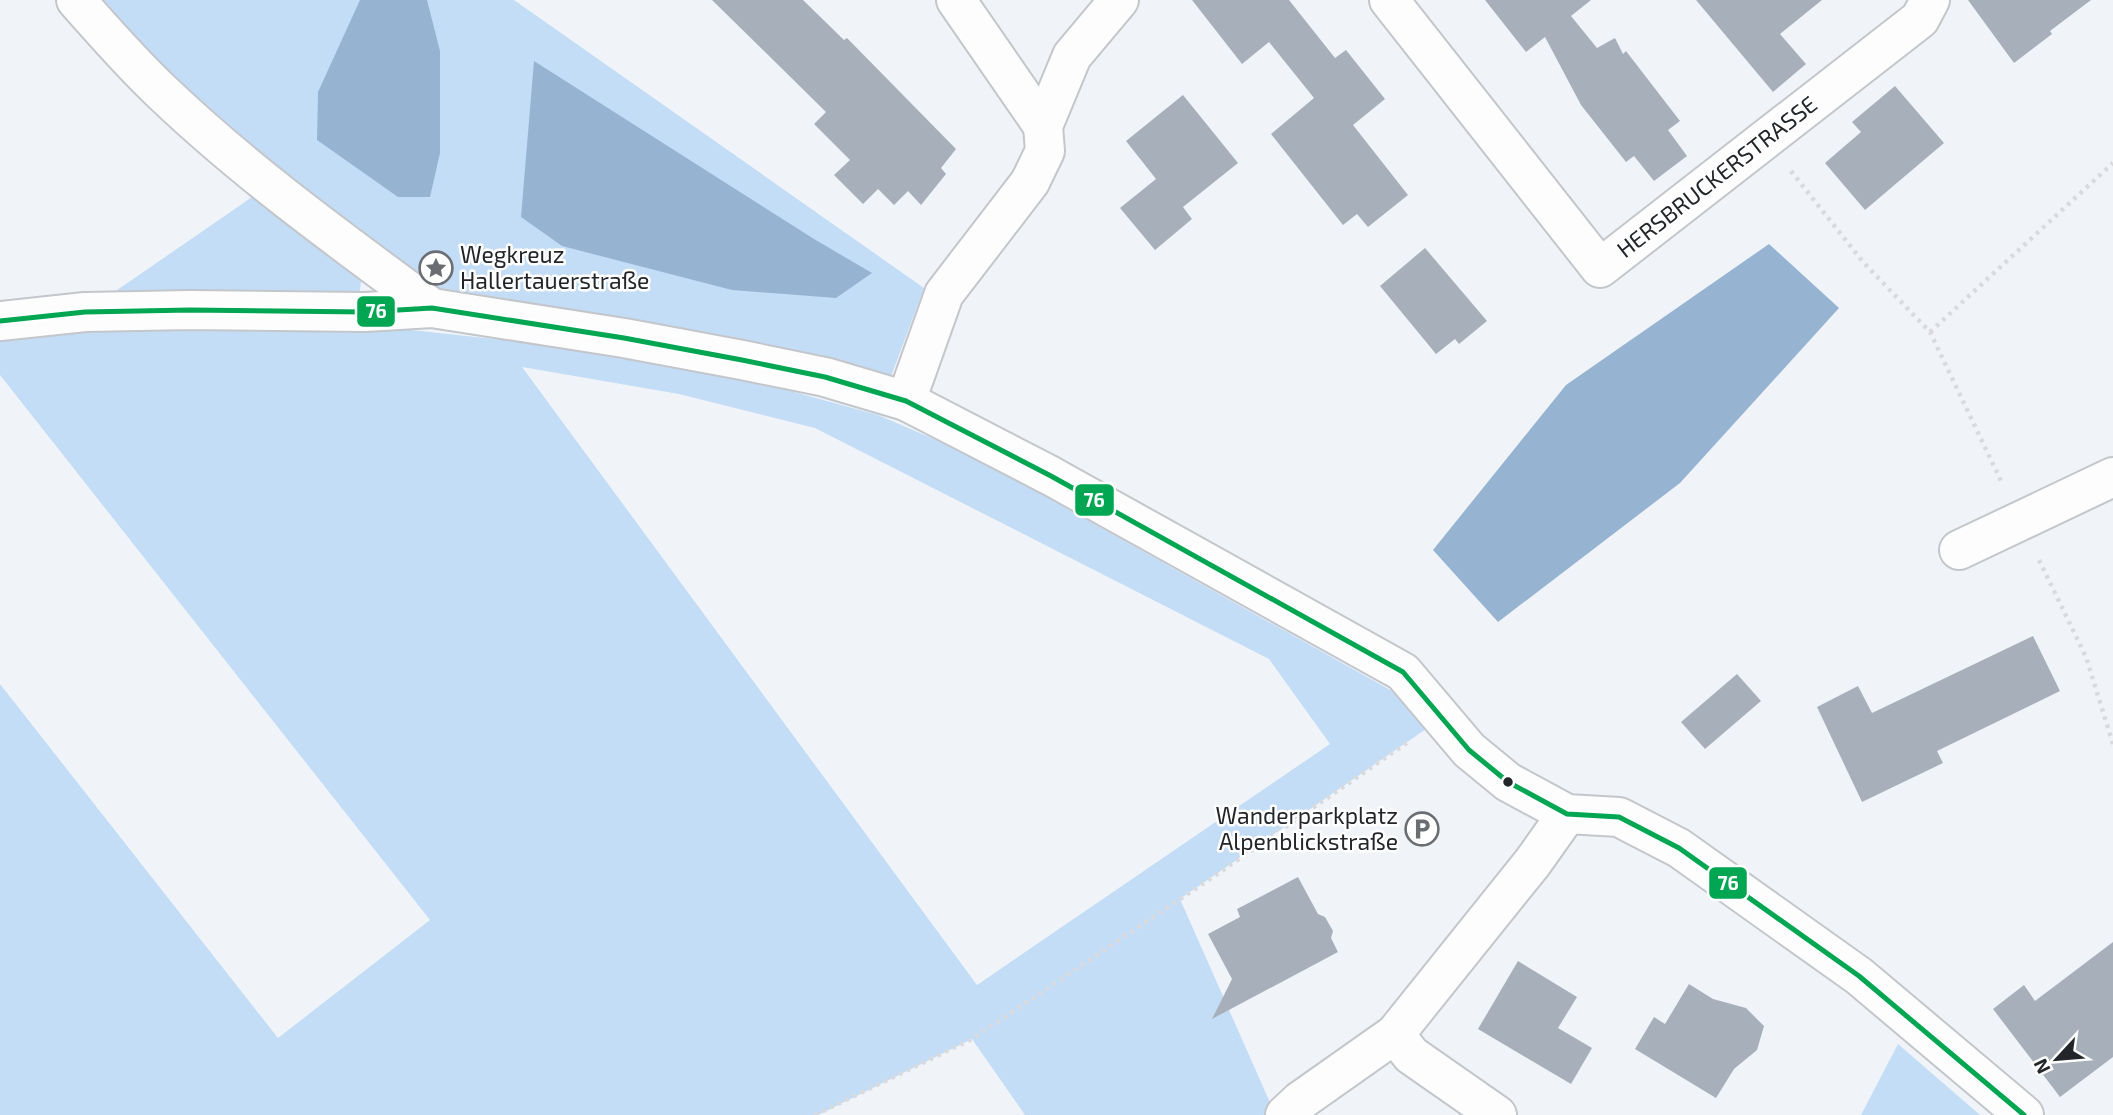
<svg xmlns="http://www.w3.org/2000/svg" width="2113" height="1115" font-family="'Exo 2',sans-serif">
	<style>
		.green { fill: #c4ddf6; fill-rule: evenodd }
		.water { fill: #96b4d1 }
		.building { fill: #a7b0ba }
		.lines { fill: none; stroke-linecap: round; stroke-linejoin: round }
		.minor-casing { stroke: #c3c6ca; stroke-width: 42 }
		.path { stroke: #dadadc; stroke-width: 4.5; stroke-dasharray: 3.5 5; stroke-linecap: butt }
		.minor { stroke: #fdfdfe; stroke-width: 38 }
		.bus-1-casing { stroke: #fff; stroke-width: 10 }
		.bus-1 { stroke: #00a651; stroke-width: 5 }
		.bus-dot { fill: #22262a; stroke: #fff; stroke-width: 2.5 }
		.labels { text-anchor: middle; stroke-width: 5; stroke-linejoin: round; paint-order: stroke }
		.street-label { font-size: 23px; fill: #22262a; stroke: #fff }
		.poi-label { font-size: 23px; fill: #22262a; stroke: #fff; text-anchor: start }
		.line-badge { stroke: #fff; stroke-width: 2.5 }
		.badge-label { font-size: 19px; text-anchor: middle; font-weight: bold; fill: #fff }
	</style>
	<rect width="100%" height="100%" fill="#f0f4f9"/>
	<g class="green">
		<path d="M 94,0 L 514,0 L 924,288 L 890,379 L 489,302 L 428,285 L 213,118 Z"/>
		<path d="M 255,195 L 362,275 L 358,304 L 107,297 Z"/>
		<path d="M 205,319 L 393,328 L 670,358 L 878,415 L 973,456 L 1392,691 L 1426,729 L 1180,899 L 1272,1107 L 1263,1115 L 1025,1115 L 972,1039 L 818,1115 L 0,1115 L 0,684 L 278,1038 L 430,920 L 0,375 L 0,333 ZM 522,367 L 679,394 L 815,428 L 1269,659 L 1330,744 L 977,985 Z"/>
		<path d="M 1898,1044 L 1980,1115 L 1861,1115 Z"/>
	</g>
	<g class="water">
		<path d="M 360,0 L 427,0 L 440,51 L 440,153 L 430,197 L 398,197 L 317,140 L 318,92 Z"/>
		<path d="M 534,61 L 814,239 L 872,273 L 836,298 L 732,290 L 562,246 L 521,217 Z"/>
		<path d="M 1769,244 L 1839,308 L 1680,483 L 1498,622 L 1433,550 L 1566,385 Z"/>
	</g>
	<g class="building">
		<path d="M 712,0 L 803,0 L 844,40 L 847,38 L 956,149 L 941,168 L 946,174 L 921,205 L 908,191 L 894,205 L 878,189 L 863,204 L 834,175 L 850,160 L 814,124 L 826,112 Z"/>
		<path d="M 1192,0 L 1289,0 L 1335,58 L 1346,50 L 1385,99 L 1353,125 L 1408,195 L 1368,227 L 1357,214 L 1343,225 L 1271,134 L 1314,98 L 1269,42 L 1242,64 Z"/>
		<path d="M 1485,0 L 1591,0 L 1571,16 L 1597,48 L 1615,38 L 1623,54 L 1626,51 L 1680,121 L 1668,130 L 1687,156 L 1654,181 L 1634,156 L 1626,162 L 1581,105 L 1545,37 L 1526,52 Z"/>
		<path d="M 1696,0 L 1822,0 L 1780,34 L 1806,64 L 1773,92 Z"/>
		<path d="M 1968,0 L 2091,0 L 2050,31 L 2052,34 L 2014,63 Z"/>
		<path d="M 1895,86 L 1944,143 L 1865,210 L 1825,163 L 1861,132 L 1852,122 Z"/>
		<path d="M 1183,95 L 1238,163 L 1183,207 L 1192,219 L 1155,250 L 1120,208 L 1156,179 L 1126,141 Z"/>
		<path d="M 1425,248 L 1487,321 L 1459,344 L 1455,339 L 1436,354 L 1380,286 Z"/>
		<path d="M 2033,636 L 2060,691 L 1937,751 L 1943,763 L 1862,802 L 1817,707 L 1858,686 L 1872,713 Z"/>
		<path d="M 1737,674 L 1761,701 L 1705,749 L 1681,722 Z"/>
		<path d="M 1298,877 L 1318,914 L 1325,917 L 1333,931 L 1331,938 L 1338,952 L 1212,1019 L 1232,979 L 1208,934 L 1240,917 L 1237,909 Z"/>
		<path d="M 2113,942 L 2113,1057 L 2060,1097 L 1993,1009 L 2024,985 L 2035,1001 Z"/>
		<path d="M 1518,961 L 1577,997 L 1558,1028 L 1592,1048 L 1571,1084 L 1478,1029 Z"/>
		<path d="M 1689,984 L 1713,999 L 1746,1008 L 1764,1026 L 1757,1050 L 1734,1069 L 1716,1098 L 1635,1049 L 1654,1017 L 1665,1024 Z"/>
	</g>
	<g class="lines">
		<defs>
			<g id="minor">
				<path d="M 76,0 C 104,32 133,65 164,94 C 247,173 340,240 432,308"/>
				<path d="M 956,0 L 1043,126"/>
				<path d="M 1389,0 L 1600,268 L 1920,19 L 1930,0"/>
				<path d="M 0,321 L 85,312 L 190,310 L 365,312 L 432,308 L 624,338 L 742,360 L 825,377 L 906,401 L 1051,476 L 1403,672 L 1469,750 L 1508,782 L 1567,814 L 1619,817 L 1679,848 L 1859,976 L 2024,1115"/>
				<path d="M 906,401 L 944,294 L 1030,182 L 1045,151 L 1043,126 L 1072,56 L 1119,0"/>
				<path d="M 1959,550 L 2113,477"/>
				<path d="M 1395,1034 L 1411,1055 L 1497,1115"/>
				<path d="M 1285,1115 L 1300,1101 L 1395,1034 L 1533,862 L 1567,814"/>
			</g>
		</defs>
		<use href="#minor" class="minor-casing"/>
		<g class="path">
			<path d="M 1791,171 L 1863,262 L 1930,332 L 2002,483"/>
			<path d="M 1930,332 L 2113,163"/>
			<path d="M 2039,560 L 2086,657 L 2113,744"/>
			<path d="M 815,1115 L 972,1039 L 1210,879 L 1408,742"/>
		</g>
		<use href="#minor" class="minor"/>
		<defs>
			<path id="bus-1" d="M 0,321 L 85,312 L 190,310 L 365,312 L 432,308 L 624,338 L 742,360 L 825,377 L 906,401 L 1051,476 L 1403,672 L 1469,750 L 1508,782 L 1567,814 L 1619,817 L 1679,848 L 1859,976 L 2024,1115"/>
		</defs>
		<use href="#bus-1" class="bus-1-casing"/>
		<use href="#bus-1" class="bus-1"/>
	</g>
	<defs>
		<symbol id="sight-ring" viewBox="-11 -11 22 22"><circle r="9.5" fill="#fff" stroke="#6a6e72" stroke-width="1.5"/><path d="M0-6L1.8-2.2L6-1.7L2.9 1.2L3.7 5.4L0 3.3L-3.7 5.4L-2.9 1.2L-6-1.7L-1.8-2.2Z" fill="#6a6e72"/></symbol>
		<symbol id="parking-ring" viewBox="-11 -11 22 22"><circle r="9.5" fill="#fff" stroke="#6a6e72" stroke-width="1.5"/><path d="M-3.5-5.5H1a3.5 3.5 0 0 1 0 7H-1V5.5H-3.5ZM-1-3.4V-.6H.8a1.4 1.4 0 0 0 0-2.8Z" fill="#6a6e72"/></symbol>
	</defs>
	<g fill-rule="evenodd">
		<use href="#sight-ring" x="417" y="249" width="38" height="38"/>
		<use href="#parking-ring" x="1403" y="810" width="38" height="38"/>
	</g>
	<circle class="bus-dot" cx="1508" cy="782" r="6"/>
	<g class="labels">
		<g class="street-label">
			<text transform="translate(1717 177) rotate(-38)" y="8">HERSBRUCKERSTRASSE</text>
		</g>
		<g class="poi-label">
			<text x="460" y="263">Wegkreuz<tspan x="460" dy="26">Hallertauerstraße</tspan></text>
			<text x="1398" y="824" text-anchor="end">Wanderparkplatz<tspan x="1398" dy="26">Alpenblickstraße</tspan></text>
		</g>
	</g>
	<g class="line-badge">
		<rect x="356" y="295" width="40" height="33" rx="7" fill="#00a651"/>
		<rect x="1074" y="483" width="41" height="34" rx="7" fill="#00a651"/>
		<rect x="1708" y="866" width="40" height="34" rx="7" fill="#00a651"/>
	</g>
	<g class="badge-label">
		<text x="376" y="318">76</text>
		<text x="1094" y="507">76</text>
		<text x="1728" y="890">76</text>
	</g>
	<g transform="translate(2057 1059) rotate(244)" stroke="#ffffff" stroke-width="5" paint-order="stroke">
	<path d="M0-5L12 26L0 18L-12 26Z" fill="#22262a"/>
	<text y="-10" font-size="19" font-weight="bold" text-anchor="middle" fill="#22262a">N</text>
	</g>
</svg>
